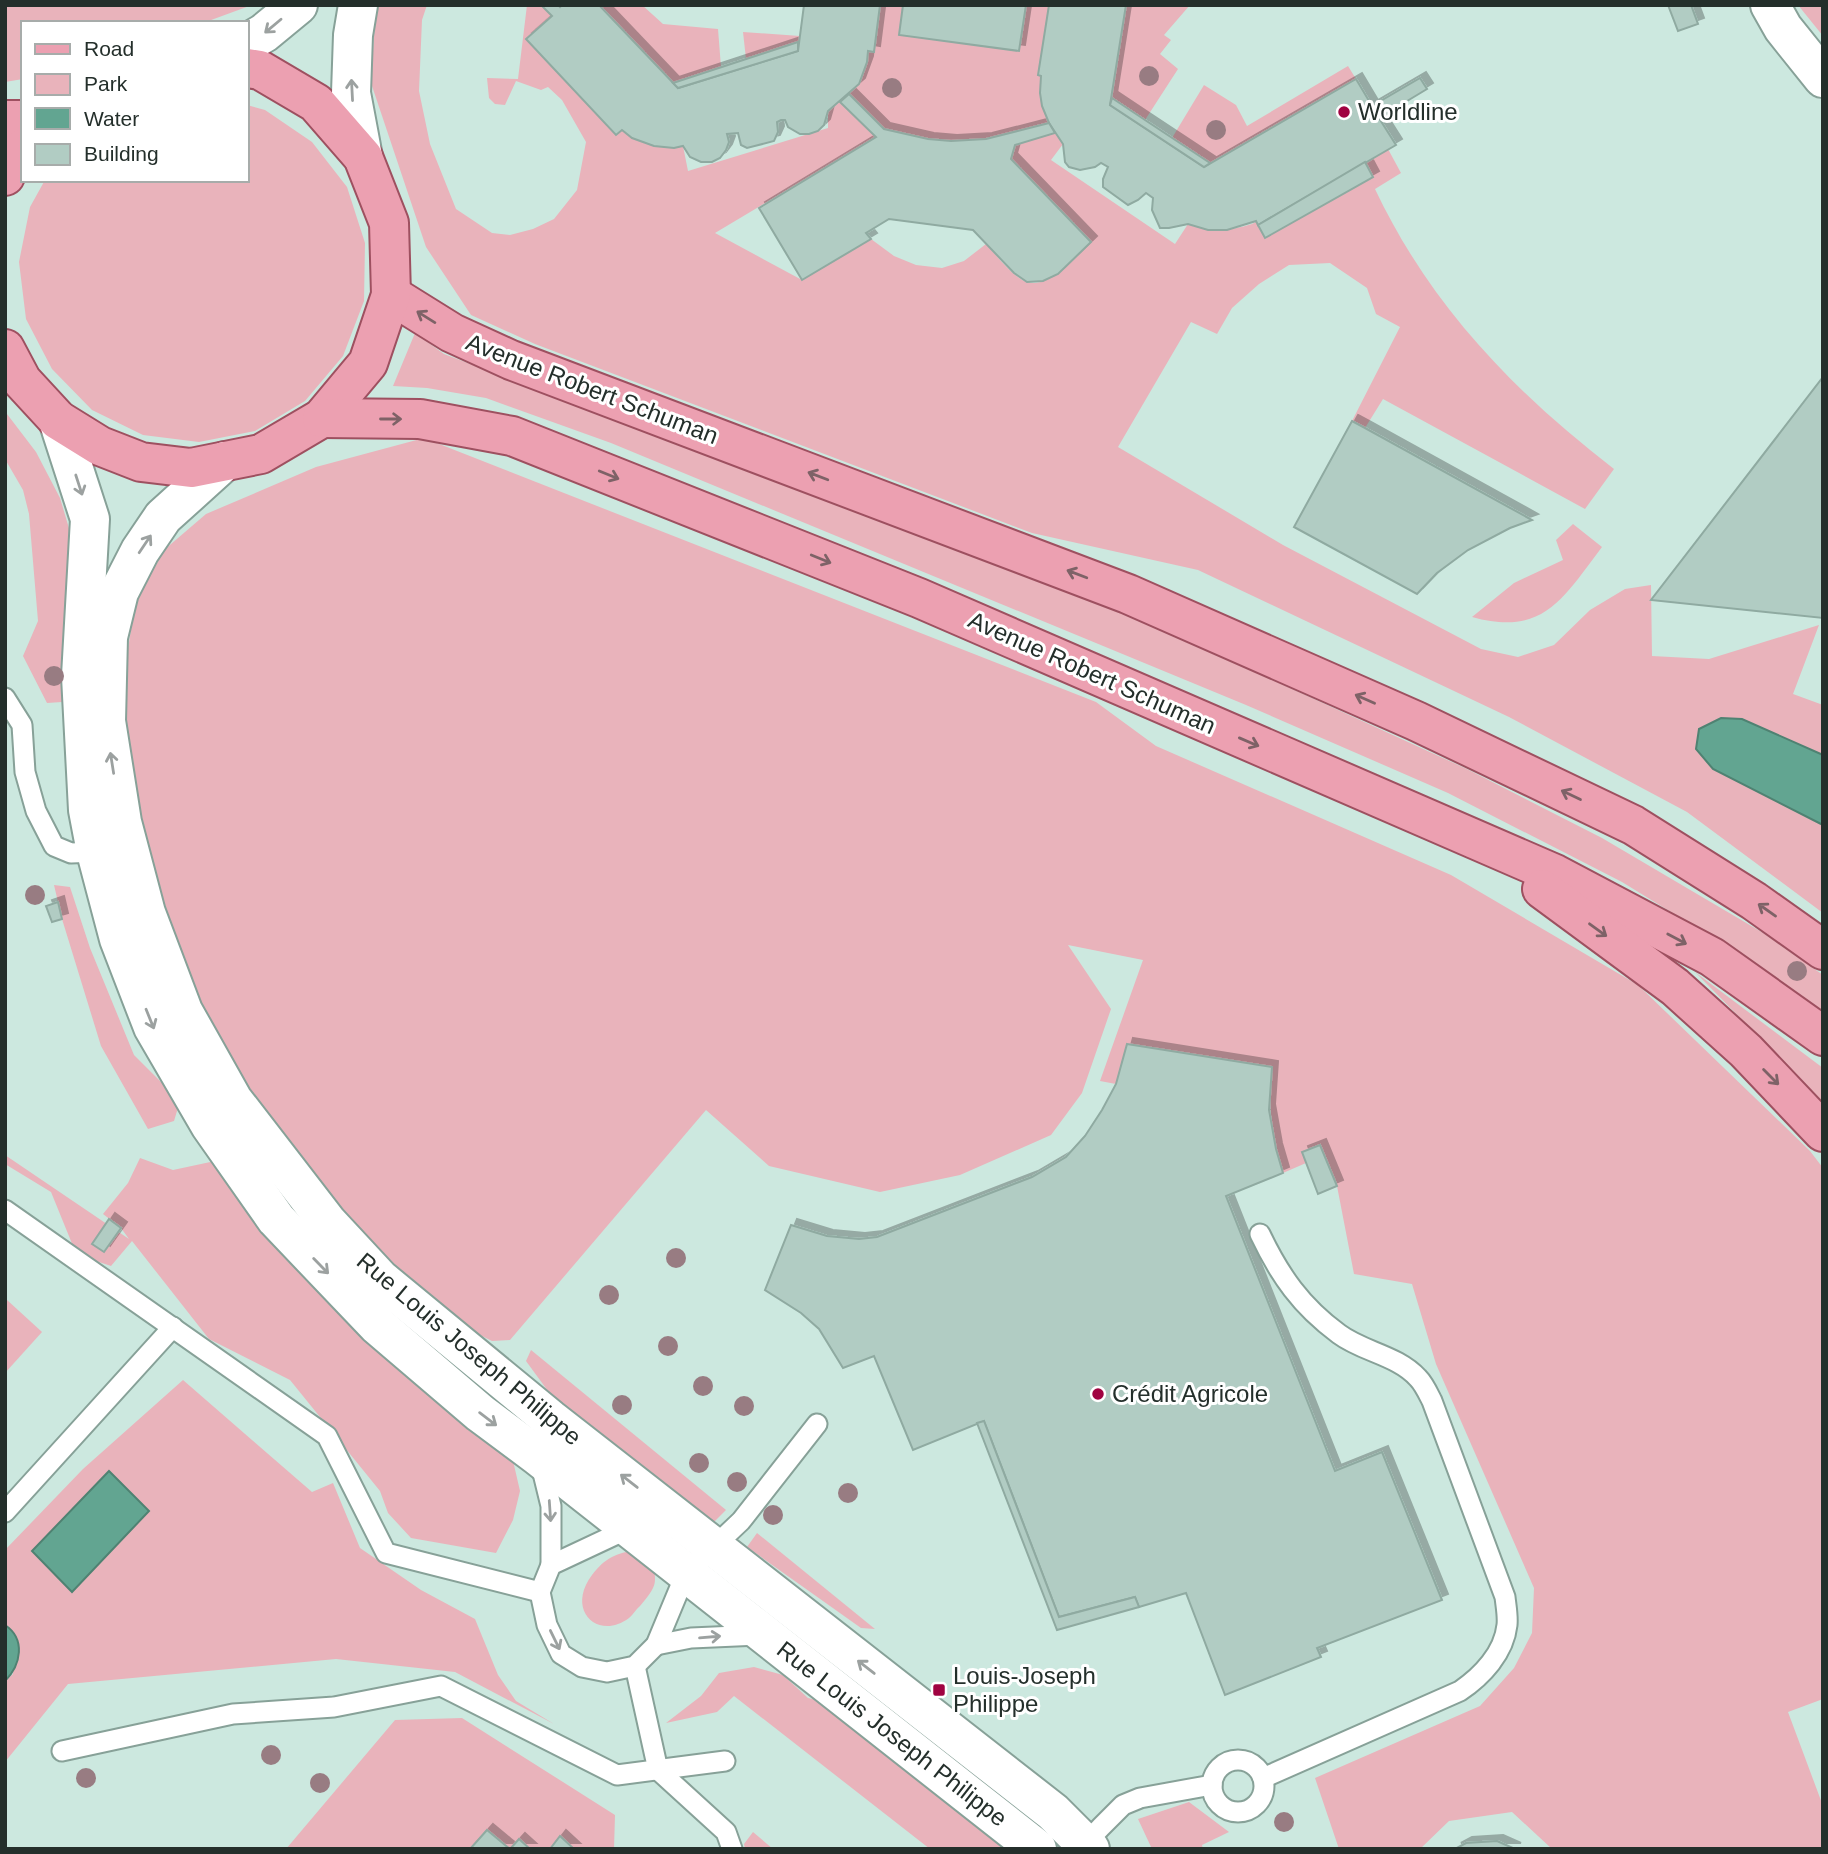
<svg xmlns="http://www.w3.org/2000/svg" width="1828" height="1854" font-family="Arial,sans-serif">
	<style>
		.green { fill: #e9b3bb }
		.water { fill: #62a591; stroke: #4f8272; stroke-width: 2 }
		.building { fill: #b1ccc3; stroke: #8faaa1; stroke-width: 2; filter: url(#shadow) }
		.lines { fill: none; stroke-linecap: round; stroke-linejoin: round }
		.service-casing { stroke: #87a198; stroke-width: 23 }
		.minor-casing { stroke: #87a198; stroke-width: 42 }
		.tertiary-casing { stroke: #87a198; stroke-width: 42 }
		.secondary-casing { stroke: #87a198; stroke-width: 42 }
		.primary-casing { stroke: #9e5060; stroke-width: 42 }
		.service { stroke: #fff; stroke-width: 19 }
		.minor { stroke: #fff; stroke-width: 38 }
		.tertiary { stroke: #fff; stroke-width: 38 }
		.secondary { stroke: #fff; stroke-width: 38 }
		.primary { stroke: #eca0b1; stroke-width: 38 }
		.tree { fill: #987c82 }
		.oneway { stroke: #9ca1a0 }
		.oneway2 { stroke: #7e6267 }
		.poi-dot { fill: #a00341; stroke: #fff; stroke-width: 2.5 }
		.labels { text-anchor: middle; stroke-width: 6; stroke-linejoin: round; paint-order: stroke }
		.poi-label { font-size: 24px; fill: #242f2b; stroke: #fff; text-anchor: start }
		.street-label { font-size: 24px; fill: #242f2b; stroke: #fff }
	</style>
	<defs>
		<filter id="shadow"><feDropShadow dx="6" dy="-6" stdDeviation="0" flood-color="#0004"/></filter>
	</defs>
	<rect width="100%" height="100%" fill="#cce8df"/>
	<g class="green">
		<path d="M 5,5 L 252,5 L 203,23 L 23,23 L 23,79 L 5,82 Z"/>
		<path d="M 376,5 L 427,5 L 422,20 L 419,91 L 430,144 L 456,209 L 492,233 L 510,235 L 533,229 L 554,219 L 577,190 L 586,142 L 562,100 L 548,87 L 541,90 L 516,81 L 505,105 L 495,104 L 489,98 L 487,78 L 518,79 L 527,5 L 541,5 L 552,16 L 527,39 L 616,135 L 622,130 C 641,146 659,146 683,146 L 688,171 L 828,128 L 828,111 L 840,102 L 876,137 L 715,233 L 802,280 L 871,239 L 894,256 L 916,265 L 942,268 L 964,261 L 986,244 C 995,254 1015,279 1027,282 C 1050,289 1077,256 1091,242 L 1011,159 L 1015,145 L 1055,133 L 1063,144 L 1051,160 L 1175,244 L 1188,224 C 1209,232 1230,231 1252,224 L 1388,149 L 1401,173 L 1375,189 C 1430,305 1513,391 1614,469 L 1585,509 L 1383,399 L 1365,428 L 1352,421 L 1400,327 L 1376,314 L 1367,288 L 1330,263 L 1289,265 L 1259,284 L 1232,308 L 1217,334 L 1191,322 L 1118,447 L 1283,545 L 1481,649 L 1518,657 L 1554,645 L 1590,610 L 1625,589 L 1651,585 L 1652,656 L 1709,659 L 1819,625 L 1793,694 L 1823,705 L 1823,913 L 1687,812 L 1509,717 L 1198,570 L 1032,533 L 535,344 L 471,315 L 426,247 L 371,83 Z"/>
		<path d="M 599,5 L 642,5 L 663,24 L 718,29 L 721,67 L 671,83 Z"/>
		<path d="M 880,5 L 903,5 L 899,35 L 1026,5 L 1049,5 L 1038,74 L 1041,76 L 1040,93 L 1049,123 L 986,139 L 951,141 L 928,139 L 884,129 L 849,94 C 861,82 867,69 868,51 L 874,52 Z"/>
		<path d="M 1126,5 L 1190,5 L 1164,35 L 1171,40 L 1160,54 L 1178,69 L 1145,120 L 1112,98 Z"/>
		<path d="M 1798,5 L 1823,5 L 1823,36 Z"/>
		<path d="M 743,32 L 800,36 L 800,42 L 746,59 Z"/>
		<path d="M 1348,66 L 1356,79 L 1210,163 L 1172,138 L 1204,85 L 1236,105 L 1247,126 Z"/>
		<path d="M 247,105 L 265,110 L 312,142 L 347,187 L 365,243 L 364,301 L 343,356 L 305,401 L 255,431 L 199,442 L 143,435 L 92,410 L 52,369 L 26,319 L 19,262 L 30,207 L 45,180 L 247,180 Z"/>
		<path d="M 415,333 L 444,354 L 1133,616 L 1467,769 L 1602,838 L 1765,934 L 1823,975 L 1823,1013 L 1746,958 L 1622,882 L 1448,793 L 1246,705 L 611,443 L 486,398 L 427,388 L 393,386 Z"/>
		<path d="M 7,414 L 36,452 L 60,498 L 79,562 L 74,680 L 62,702 L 47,703 L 23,656 L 38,621 L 29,514 L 23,490 L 5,459 L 5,415 Z"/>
		<path d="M 424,438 L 1096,702 L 1156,746 L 1451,875 L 1638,985 L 1810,1151 L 1823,1168 L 1823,1699 L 1788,1712 L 1823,1806 L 1823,1849 L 1552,1849 L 1512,1812 L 1449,1821 L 1420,1849 L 1339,1849 L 1315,1778 L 1480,1706 L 1514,1668 L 1532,1633 L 1534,1588 L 1436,1364 L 1412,1284 L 1354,1274 L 1337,1186 L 1320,1145 L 1302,1152 L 1306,1163 L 1283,1173 C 1272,1135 1268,1106 1271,1067 L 1128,1044 L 1116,1084 L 1100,1081 L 1143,960 L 1068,945 L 1111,1009 L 1082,1093 L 1051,1135 L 960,1175 L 880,1192 L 769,1166 L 706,1110 L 510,1340 L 492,1341 L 462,1326 L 362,1246 L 232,1072 L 150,892 L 119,706 L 135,604 L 164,550 L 206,514 L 316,467 Z"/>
		<path d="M 1573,524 L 1602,547 C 1563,598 1544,637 1472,617 L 1514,583 L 1563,560 L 1556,540 Z"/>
		<path d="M 54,885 L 70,887 L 90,948 L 134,1055 L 180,1101 L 174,1121 L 148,1129 L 101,1046 L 62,919 Z"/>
		<path d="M 1695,972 L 1823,1068 L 1823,1102 Z"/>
		<path d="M 5,1155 L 129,1239 L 121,1228 L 103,1214 L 128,1183 L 140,1158 L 173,1170 L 215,1161 L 330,1304 L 459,1417 L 511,1452 L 520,1491 L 513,1520 L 496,1553 L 411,1538 L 388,1513 L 380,1491 L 290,1380 L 209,1339 L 132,1241 L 111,1266 L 93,1260 L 73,1246 L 51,1192 L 5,1164 Z"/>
		<path d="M 7,1300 L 42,1332 L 5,1373 L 5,1302 Z"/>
		<path d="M 531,1350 L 726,1510 L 711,1525 L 556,1402 L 526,1361 Z"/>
		<path d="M 183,1380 L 312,1492 L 333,1483 L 360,1548 L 421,1590 L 475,1619 L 498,1675 L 516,1701 L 554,1724 L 455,1672 L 336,1659 L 68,1684 L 5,1762 L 5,1681 L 13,1674 L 9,1627 L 5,1625 L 5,1550 L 83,1469 Z"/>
		<path d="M 757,1533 L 875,1629 L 861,1628 L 747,1547 Z"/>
		<path d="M 637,1550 L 651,1558 C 658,1583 657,1586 640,1606 C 636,1609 633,1615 629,1618 C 599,1641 565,1611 592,1575 C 605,1558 616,1553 637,1550 Z"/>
		<path d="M 754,1667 L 783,1675 L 808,1698 L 834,1704 L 1012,1849 L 930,1849 L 734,1696 L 717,1712 L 666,1723 L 701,1696 L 719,1673 Z"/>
		<path d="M 462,1718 L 615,1815 L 614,1849 L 574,1849 L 560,1837 L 550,1849 L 530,1849 L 519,1840 L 510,1849 L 487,1830 L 470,1849 L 286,1849 L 395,1720 Z"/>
		<path d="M 1189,1802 L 1229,1832 L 1202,1845 L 1203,1849 L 1152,1849 L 1138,1819 Z"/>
		<path d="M 753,1832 L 773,1849 L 745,1849 L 744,1844 Z"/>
	</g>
	<g class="water">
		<path d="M 1721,718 L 1742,719 L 1823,755 L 1823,825 L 1713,769 L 1696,749 L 1699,729 Z"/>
		<path d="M 109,1471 L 149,1511 L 72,1592 L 32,1551 Z"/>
		<path d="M 5,1625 C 26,1639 21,1665 5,1681 Z"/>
	</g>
	<g class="building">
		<path d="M 541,5 L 558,5 L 560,7 L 562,5 L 599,5 L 678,88 L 798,51 L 804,5 L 880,5 L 874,52 L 868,51 L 867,62 L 859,84 L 828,111 L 824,125 L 818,131 L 809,134 L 800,134 L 788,127 L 785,120 L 781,120 L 777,122 L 778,132 L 774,141 L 747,148 L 741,145 L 738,133 L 727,134 L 729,142 L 726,150 L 720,158 L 712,162 L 701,162 L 690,157 L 683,146 L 674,148 L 654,146 L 632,138 L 622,130 L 616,135 L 526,39 L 552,16 Z"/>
		<path d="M 1026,5 L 1019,51 L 899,35 L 903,5 Z"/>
		<path d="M 1049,5 L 1126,5 L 1110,105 L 1204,167 L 1356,79 L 1372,106 L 1420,78 L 1427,89 L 1379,118 L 1396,145 L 1258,225 L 1256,221 L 1227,230 L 1208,230 L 1188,224 L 1169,228 L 1160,228 L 1152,210 L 1153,198 L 1146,193 L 1138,200 L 1128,205 L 1103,187 L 1103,179 L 1108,167 L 1101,163 L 1095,167 L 1080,170 L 1069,167 L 1065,162 L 1063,144 L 1049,123 L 1042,106 L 1040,93 L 1041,76 L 1038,75 Z"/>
		<path d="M 1668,5 L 1691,5 L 1698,24 L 1678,31 Z"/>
		<path d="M 798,42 L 798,51 L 678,88 L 673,83 Z"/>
		<path d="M 849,94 L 884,129 L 928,139 L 951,141 L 986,139 L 1049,123 L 1055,133 L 1015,145 L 1011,159 L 1091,242 L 1058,274 L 1043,281 L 1027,282 L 1014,273 L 973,230 L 889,219 L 866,233 L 871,239 L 802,280 L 759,208 L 876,137 L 840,102 Z"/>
		<path d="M 1112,98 L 1145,120 L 1210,163 L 1204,167 L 1110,105 Z"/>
		<path d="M 1365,162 L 1373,177 L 1265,238 L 1258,225 Z"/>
		<path d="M 1823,377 L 1823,618 L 1651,600 Z"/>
		<path d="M 1352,421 L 1365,428 L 1532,520 L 1510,528 L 1468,550 L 1437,573 L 1417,594 L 1294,527 Z"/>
		<path d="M 58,902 L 62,919 L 52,922 L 46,906 Z"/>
		<path d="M 1127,1044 L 1272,1067 L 1269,1110 L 1276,1149 L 1283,1173 L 1226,1196 L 1335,1471 L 1382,1452 L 1442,1600 L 1317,1648 L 1321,1657 L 1225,1695 L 1186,1593 L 1139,1607 L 1135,1597 L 1059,1617 L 984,1421 L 913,1450 L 874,1356 L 843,1368 L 819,1329 L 801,1313 L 765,1290 L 791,1225 L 827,1236 L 859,1239 L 877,1237 L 1032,1177 L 1066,1157 L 1085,1136 L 1102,1110 L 1116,1084 Z"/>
		<path d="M 1320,1145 L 1337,1186 L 1318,1194 L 1302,1152 Z"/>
		<path d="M 109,1219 L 121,1228 L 104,1252 L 92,1244 Z"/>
		<path d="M 984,1421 L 1059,1617 L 1135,1597 L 1139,1607 L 1057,1630 L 977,1423 Z"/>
		<path d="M 487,1830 L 505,1845 L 510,1849 L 470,1849 Z"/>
		<path d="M 560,1836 L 574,1849 L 550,1849 Z"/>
		<path d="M 519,1839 L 530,1849 L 510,1849 Z"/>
		<path d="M 1497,1841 L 1515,1849 L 1455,1849 L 1466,1843 Z"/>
	</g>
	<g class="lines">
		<defs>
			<g id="service">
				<path d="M 5,698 L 22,725 L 25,772 L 36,811 L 54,846 L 71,853 L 96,852 L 102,855"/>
				<path d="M 5,1210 L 327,1436 L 386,1553 L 540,1592"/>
				<path d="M 1260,1234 C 1280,1276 1301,1306 1339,1334 C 1363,1352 1397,1355 1418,1378 C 1424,1384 1428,1393 1432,1401 L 1505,1597 C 1506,1606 1508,1616 1507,1625 C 1504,1653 1482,1676 1460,1691 L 1263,1778"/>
				<path d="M 541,1465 L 551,1506 L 551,1565"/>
				<path d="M 5,1512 L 173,1327"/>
				<path d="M 632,1527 L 551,1565 L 540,1592 L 547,1625 L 561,1654 L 582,1667 L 607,1672 L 635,1666 L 656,1645 L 686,1573 L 741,1521 L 817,1424"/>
				<path d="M 656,1645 L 691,1638 L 759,1635"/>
				<path d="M 635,1666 L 658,1770 L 726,1832 L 732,1849"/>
				<path d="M 62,1751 L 233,1714 L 334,1707 L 441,1686 L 617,1775 L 725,1761"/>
				<circle cx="1238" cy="1786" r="26"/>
				<path d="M 1085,1849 L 1085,1844 L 1101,1827 L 1123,1805 L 1140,1798 L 1212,1785"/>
			</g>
			<path id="minor" d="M 1770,5 L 1783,28 L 1823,78"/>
			<g id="tertiary">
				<path d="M 358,5 L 353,35 L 351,93 L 363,157"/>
				<path d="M 247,43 L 264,33 L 298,5"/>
			</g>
			<g id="secondary">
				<path d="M 58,420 L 90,519 L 81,676 L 88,810 L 96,852 L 119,939 L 153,1027 L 210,1125 L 276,1219 L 377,1325 L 480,1413 L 539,1457 L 1037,1849"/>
				<path d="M 225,461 L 163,517 L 140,551 L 119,592 L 108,637 L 106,721 L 122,822 L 146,913 L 183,1011 L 233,1100 L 328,1223 L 380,1279 L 550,1419 L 1053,1812 L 1090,1849"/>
			</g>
			<g id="primary">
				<path d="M 5,120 L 23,120"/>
				<path d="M 5,176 L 8,168 L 23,148"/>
				<path d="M 391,295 L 452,333 L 511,360 L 1128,594 L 1416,721 L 1633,825 L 1754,901 L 1823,950"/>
				<path d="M 5,349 L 22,381 L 58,420 L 100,446 L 141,462 L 191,468 L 261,454 L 322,418 L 368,363 L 391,295 L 389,223 L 363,157 L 316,103 L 260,70 L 247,68"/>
				<path d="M 322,418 L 420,419 L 512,436 L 919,598 L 1555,874 L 1712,957 L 1823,1036"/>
				<path d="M 1542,889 L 1675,987 L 1746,1051 L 1823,1132"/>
			</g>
		</defs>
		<use href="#service" class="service-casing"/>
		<use href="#minor" class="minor-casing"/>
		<use href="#tertiary" class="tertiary-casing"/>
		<use href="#secondary" class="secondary-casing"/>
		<use href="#primary" class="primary-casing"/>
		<use href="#service" class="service"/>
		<use href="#minor" class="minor"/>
		<use href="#tertiary" class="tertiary"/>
		<use href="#secondary" class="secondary"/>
		<use href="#primary" class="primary"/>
	</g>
	<g class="tree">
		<circle cx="1149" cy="76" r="10"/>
		<circle cx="892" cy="88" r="10"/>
		<circle cx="1216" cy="130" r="10"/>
		<circle cx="54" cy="676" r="10"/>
		<circle cx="35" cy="895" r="10"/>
		<circle cx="1797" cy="971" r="10"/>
		<circle cx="676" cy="1258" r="10"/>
		<circle cx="609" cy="1295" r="10"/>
		<circle cx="668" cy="1346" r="10"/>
		<circle cx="703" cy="1386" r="10"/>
		<circle cx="622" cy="1405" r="10"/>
		<circle cx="744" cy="1406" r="10"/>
		<circle cx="699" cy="1463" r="10"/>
		<circle cx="737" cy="1482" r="10"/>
		<circle cx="848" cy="1493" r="10"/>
		<circle cx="773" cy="1515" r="10"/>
		<circle cx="271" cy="1755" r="10"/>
		<circle cx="86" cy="1778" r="10"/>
		<circle cx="320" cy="1783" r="10"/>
		<circle cx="1284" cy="1822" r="10"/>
	</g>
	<defs><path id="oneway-shaft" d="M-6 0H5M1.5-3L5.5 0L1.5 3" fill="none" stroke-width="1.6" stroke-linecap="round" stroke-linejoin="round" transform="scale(1.75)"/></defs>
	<g class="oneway">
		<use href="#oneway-shaft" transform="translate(273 26) rotate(140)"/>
		<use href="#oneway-shaft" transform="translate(352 90) rotate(-93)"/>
		<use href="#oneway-shaft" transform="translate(79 485) rotate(72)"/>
		<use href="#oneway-shaft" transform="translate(145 544) rotate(-56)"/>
		<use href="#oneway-shaft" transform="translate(112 763) rotate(-99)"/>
		<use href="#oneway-shaft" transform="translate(150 1019) rotate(68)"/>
		<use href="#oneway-shaft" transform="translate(321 1266) rotate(46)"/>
		<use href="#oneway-shaft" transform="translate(488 1419) rotate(37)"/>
		<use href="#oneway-shaft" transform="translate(629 1481) rotate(-142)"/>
		<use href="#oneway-shaft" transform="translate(550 1511) rotate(86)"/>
		<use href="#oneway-shaft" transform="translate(710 1637) rotate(-5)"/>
		<use href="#oneway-shaft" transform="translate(555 1640) rotate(64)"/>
		<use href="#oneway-shaft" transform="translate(866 1667) rotate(-142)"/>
	</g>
	<g class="oneway2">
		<use href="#oneway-shaft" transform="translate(426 317) rotate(-148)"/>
		<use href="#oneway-shaft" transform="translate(391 419)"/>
		<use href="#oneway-shaft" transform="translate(609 475) rotate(22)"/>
		<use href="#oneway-shaft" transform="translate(818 476) rotate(-159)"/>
		<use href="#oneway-shaft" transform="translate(821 559) rotate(22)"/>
		<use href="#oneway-shaft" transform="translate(1077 574) rotate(-159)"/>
		<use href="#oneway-shaft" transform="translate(1365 699) rotate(-156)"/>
		<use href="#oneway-shaft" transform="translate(1249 742) rotate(23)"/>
		<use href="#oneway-shaft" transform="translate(1571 795) rotate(-154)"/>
		<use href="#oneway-shaft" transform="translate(1767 910) rotate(-145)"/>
		<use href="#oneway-shaft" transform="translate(1598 930) rotate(36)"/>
		<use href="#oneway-shaft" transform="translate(1677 939) rotate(28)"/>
		<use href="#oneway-shaft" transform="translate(1771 1077) rotate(45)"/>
	</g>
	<g class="poi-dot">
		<circle cx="1344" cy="112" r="7"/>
		<circle cx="1098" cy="1394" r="7"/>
		<rect x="932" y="1683" width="14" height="14" rx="3.5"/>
	</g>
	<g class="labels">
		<g class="poi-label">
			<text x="1358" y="120">Worldline</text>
			<text x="1112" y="1402">Crédit Agricole</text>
			<text x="953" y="1684">Louis-Joseph<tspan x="953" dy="28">Philippe</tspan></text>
		</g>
		<g class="street-label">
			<text transform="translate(592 389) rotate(21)" y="8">Avenue Robert Schuman</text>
			<text transform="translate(1092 673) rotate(24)" y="8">Avenue Robert Schuman</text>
			<text transform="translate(469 1349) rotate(40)" y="8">Rue Louis Joseph Philippe</text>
			<text transform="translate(892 1734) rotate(38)" y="8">Rue Louis Joseph Philippe</text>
		</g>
	</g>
	<rect width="1828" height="1854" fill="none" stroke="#242f2b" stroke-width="14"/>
	<rect x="21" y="21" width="228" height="161" fill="#ffffff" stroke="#a7acaa" stroke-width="2"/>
	<rect x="35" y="44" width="35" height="10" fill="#eca0b1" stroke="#a7acaa" stroke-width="2"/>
	<text x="84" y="56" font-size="21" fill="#242f2b">Road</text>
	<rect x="35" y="74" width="35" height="21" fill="#e9b3bb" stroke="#a7acaa" stroke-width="2"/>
	<text x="84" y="91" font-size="21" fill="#242f2b">Park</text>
	<rect x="35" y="108" width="35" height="21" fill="#62a591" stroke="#a7acaa" stroke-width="2"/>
	<text x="84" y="126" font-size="21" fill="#242f2b">Water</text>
	<rect x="35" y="144" width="35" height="21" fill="#b1ccc3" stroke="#a7acaa" stroke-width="2"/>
	<text x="84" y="161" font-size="21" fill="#242f2b">Building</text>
</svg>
